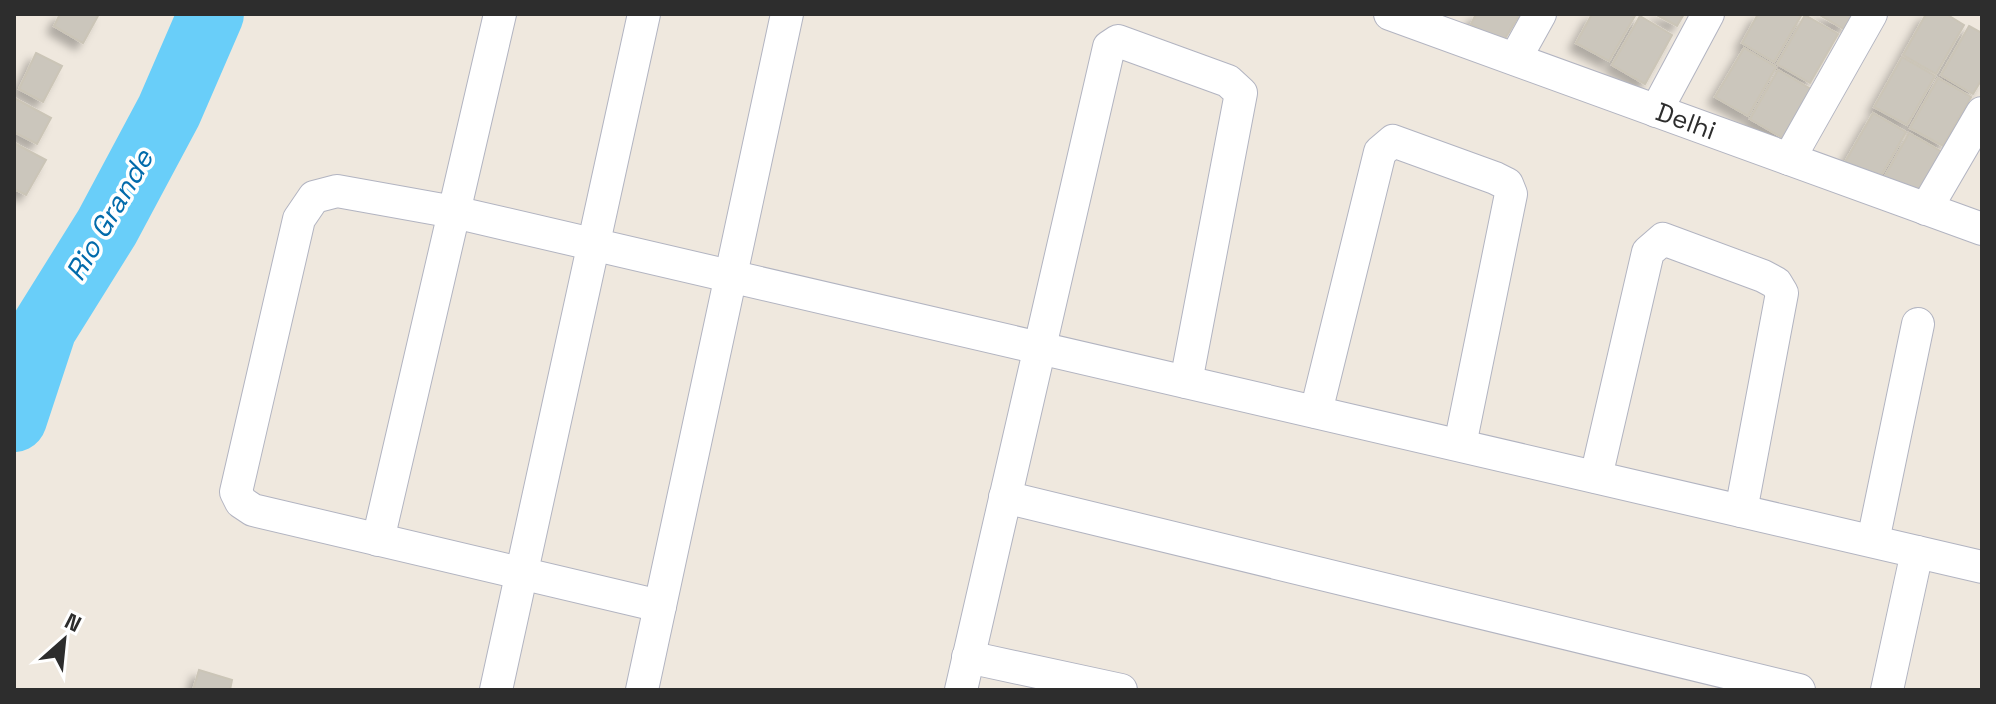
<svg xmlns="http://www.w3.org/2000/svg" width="1996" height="704" font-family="'Space Grotesk',sans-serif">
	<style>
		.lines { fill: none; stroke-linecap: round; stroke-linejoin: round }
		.river { stroke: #69cef9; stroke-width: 66 }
		.building { fill: #cbc6bc; stroke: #cbc5b7; stroke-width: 2; filter: url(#shadow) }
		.street-casing { stroke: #b2b4c1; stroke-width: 34 }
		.street { stroke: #fff; stroke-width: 32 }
		.labels { text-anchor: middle; stroke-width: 7; stroke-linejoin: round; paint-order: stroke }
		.street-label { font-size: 26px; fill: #2d2d2d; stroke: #fff }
		.water-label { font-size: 28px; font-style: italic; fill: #026bab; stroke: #fff }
	</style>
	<defs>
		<filter id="shadow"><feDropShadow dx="-7" dy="7" stdDeviation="4" flood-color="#0004"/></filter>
	</defs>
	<rect width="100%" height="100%" fill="#efe8de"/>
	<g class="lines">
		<path class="river" d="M 14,419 L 44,328 L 107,227 L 169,111 L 211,14"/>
	</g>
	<g class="building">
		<path d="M 60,14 L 99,14 L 83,43 L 54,26 Z"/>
		<path d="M 1476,14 L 1520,14 L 1503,42 L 1471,24 Z"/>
		<path d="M 1592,14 L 1636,14 L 1609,61 L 1576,43 Z"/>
		<path d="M 1655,14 L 1684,14 L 1677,26 Z"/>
		<path d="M 1758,14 L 1802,14 L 1774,62 L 1742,43 Z"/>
		<path d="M 1818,14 L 1852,14 L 1844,29 Z"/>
		<path d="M 1926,14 L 1946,14 L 1964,25 L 1936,74 L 1903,55 Z"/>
		<path d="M 1805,15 L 1838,34 L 1810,83 L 1777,64 Z"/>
		<path d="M 1640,16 L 1672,35 L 1645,84 L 1612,65 Z"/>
		<path d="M 1969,26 L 1982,33 L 1982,79 L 1973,94 L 1941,75 Z"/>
		<path d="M 1744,48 L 1776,67 L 1748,116 L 1715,97 Z"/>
		<path d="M 36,53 L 62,66 L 43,102 L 19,89 Z"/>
		<path d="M 1902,57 L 1935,76 L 1907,125 L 1874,107 Z"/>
		<path d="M 1778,70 L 1811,89 L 1783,138 L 1750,119 Z"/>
		<path d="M 1938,78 L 1971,97 L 1943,146 L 1910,128 Z"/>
		<path d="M 14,98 L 51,118 L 37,144 L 14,132 Z"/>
		<path d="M 1873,113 L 1906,132 L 1878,181 L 1845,162 Z"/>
		<path d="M 1909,133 L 1942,152 L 1913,201 L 1881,183 Z"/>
		<path d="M 14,143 L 46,160 L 26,195 L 14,189 Z"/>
		<path d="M 199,670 L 232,680 L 230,690 L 193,690 Z"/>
	</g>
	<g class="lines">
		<defs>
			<g id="street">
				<path d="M 1390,14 L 1982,229"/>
				<path d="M 1515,59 L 1540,14"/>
				<path d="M 1656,111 L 1708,14"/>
				<path d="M 1789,159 L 1871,14"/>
				<path d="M 1926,209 L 1982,113"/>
				<path d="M 1316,412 L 1380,152 L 1393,141 L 1495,178 L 1507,184 L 1511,194 L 1460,445"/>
				<path d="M 1596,477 L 1648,252 L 1663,239 L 1763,276 L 1776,283 L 1782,293 L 1741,511"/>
				<path d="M 1005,497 L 1799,690"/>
				<path d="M 378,540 L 500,14"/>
				<path d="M 1873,541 L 1918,324"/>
				<path d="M 660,606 L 253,510 L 241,502 L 236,492 L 299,219 L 314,197 L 337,191 L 454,212 L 1982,567"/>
				<path d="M 968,657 L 1121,690"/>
				<path d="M 496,690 L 644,14"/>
				<path d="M 642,690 L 787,14"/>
				<path d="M 961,690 L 1109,47 L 1118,41 L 1228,81 L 1241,93 L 1186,382"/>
				<path d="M 1887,690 L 1917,552"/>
			</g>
		</defs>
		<use href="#street" class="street-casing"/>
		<use href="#street" class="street"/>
	</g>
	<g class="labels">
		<g class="street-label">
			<text transform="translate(1686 121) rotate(20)" y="9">Delhi</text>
		</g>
		<g class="water-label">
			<text transform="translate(109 215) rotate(-60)" y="10">Rio Grande</text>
		</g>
	</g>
	<rect width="1996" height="704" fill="none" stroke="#2d2d2d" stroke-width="32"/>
	<g transform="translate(64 640) rotate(27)" stroke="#ffffff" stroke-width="6" paint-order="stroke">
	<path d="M0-6L14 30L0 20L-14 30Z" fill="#2d2d2d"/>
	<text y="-12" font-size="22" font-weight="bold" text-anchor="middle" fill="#2d2d2d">N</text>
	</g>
</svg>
